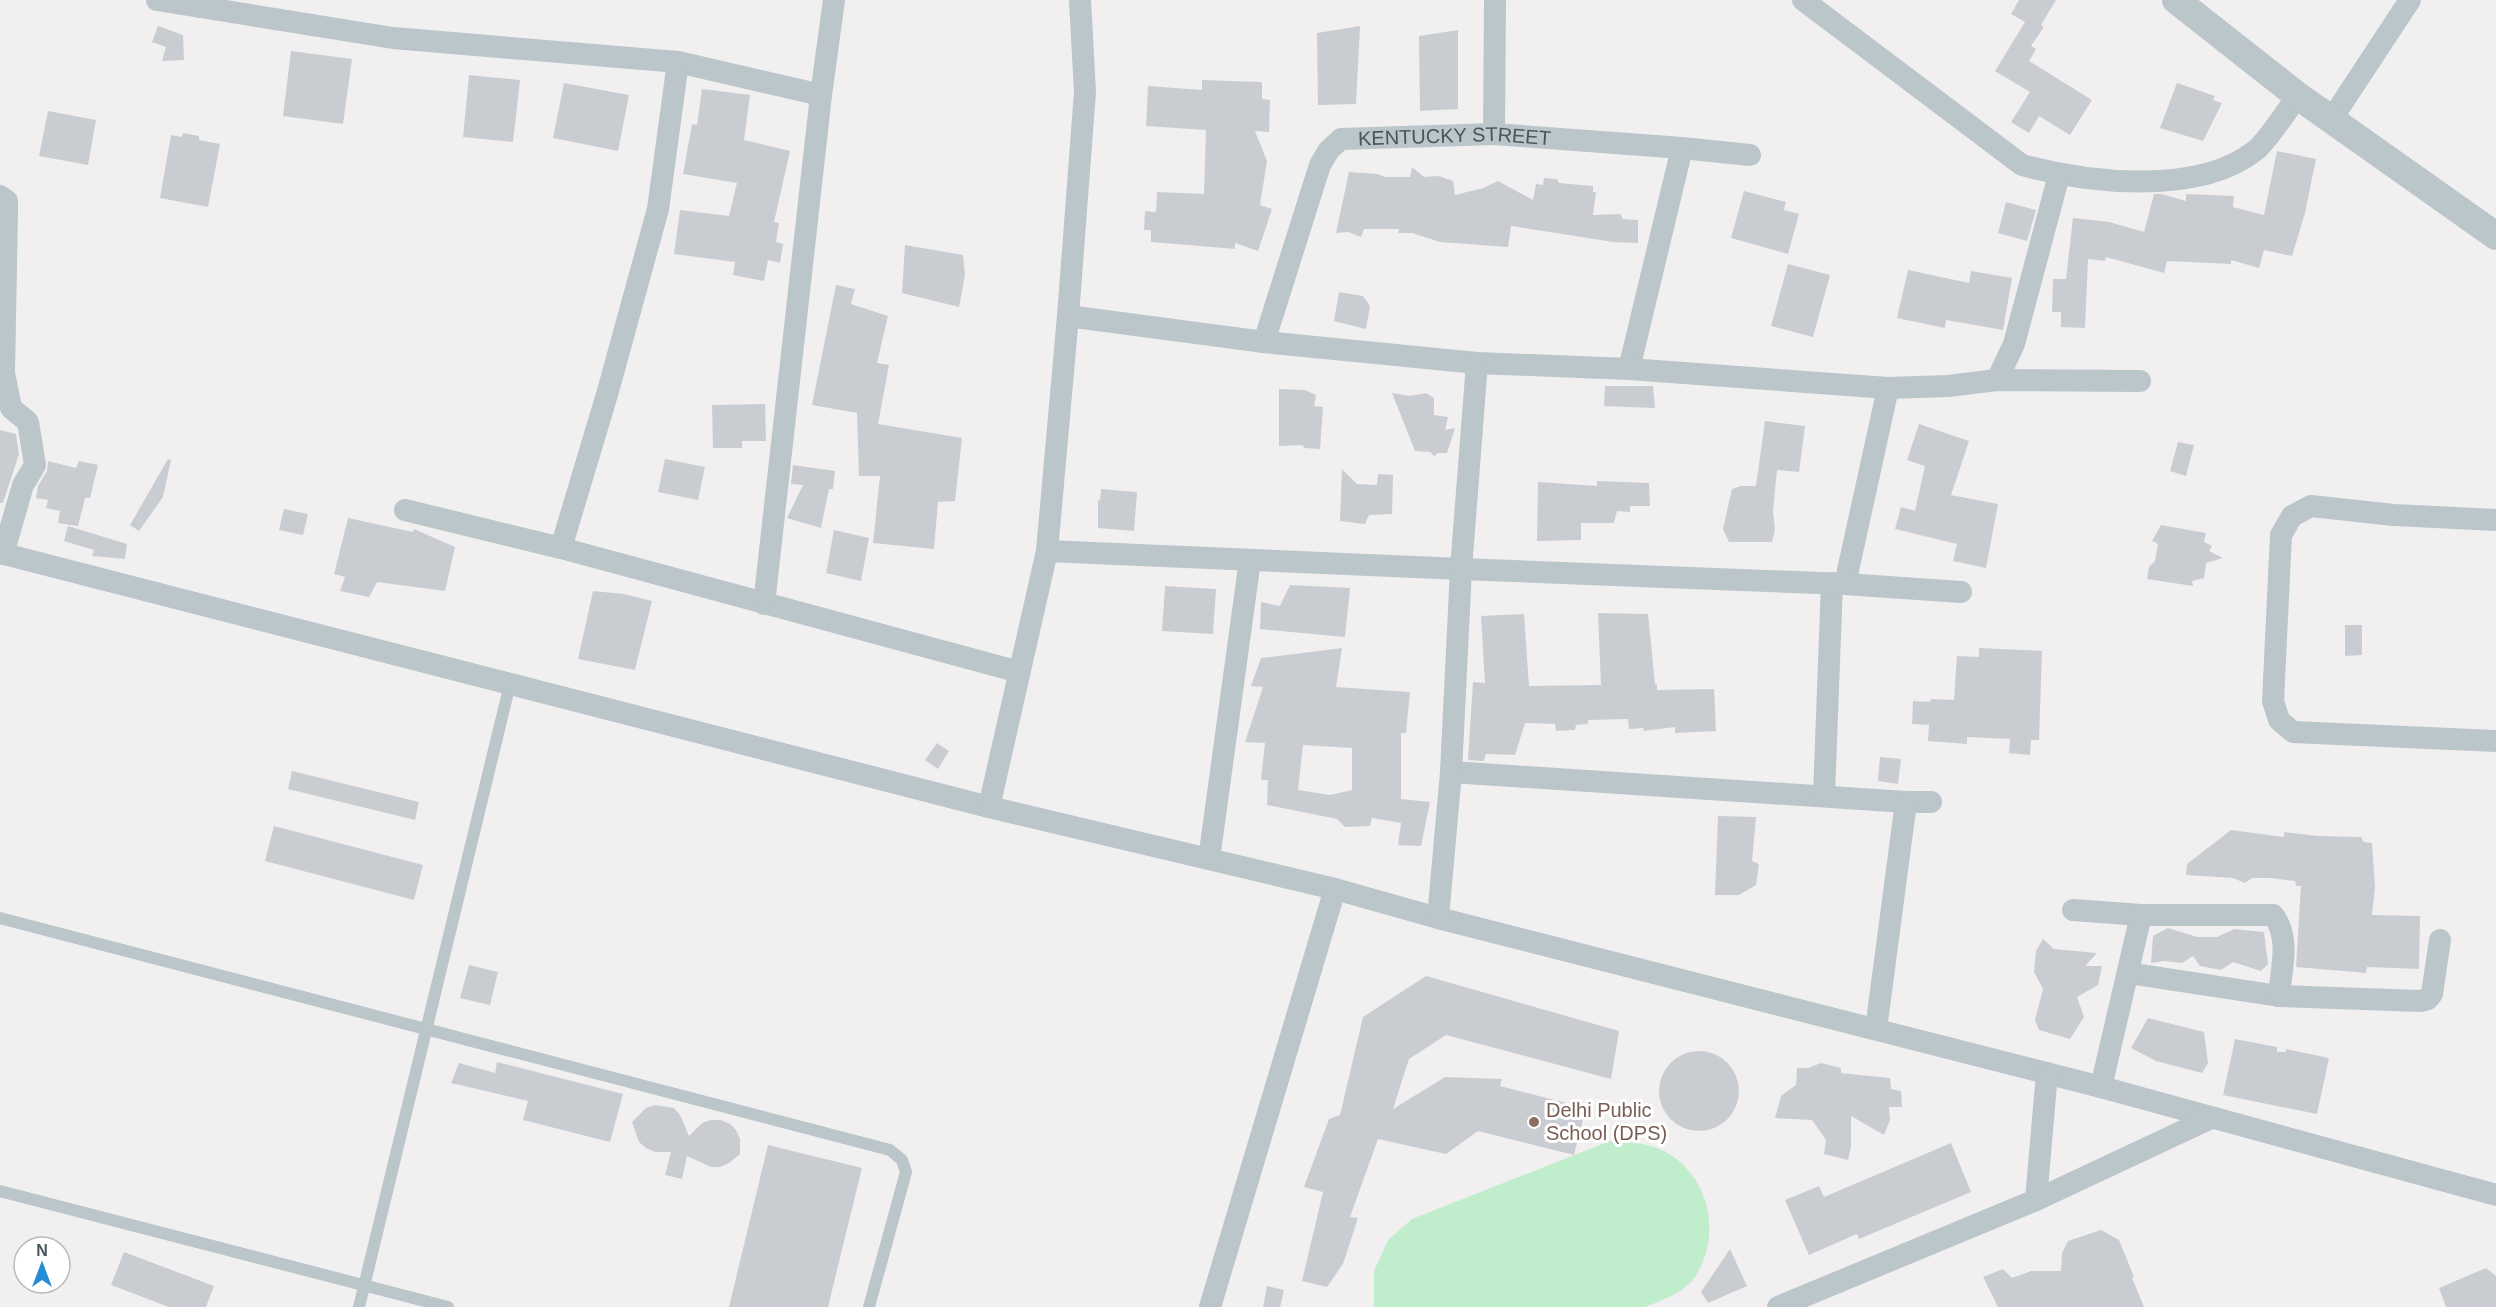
<svg xmlns="http://www.w3.org/2000/svg" width="2496" height="1307" font-family="Arial,sans-serif">
	<style>
		.green { fill: #c0edcb }
		.building { fill: #c9cdd1; fill-rule: evenodd }
		.lines { fill: none; stroke-linecap: round; stroke-linejoin: round }
		.service { stroke: #bbc6cb; stroke-width: 12 }
		.minor { stroke: #bbc6cb; stroke-width: 22 }
		.tertiary { stroke: #bbc6cb; stroke-width: 28 }
		.education-dot { fill: #8d6e63; stroke: #fff; stroke-width: 2 }
		.labels { text-anchor: middle; stroke-width: 6; stroke-linejoin: round; paint-order: stroke }
		.street-label { font-size: 20px; fill: #48555c; stroke: #fff }
		.education-label { font-size: 20px; fill: #785e54; stroke: #fff; text-anchor: start }
	</style>
	<rect width="100%" height="100%" fill="#f2eff0"/>
	<path class="green" d="M 1610,1141 C 1632,1142 1656,1143 1675,1158 C 1712,1186 1720,1238 1695,1277 C 1685,1292 1661,1301 1645,1307 L 1374,1307 L 1374,1271 L 1388,1240 L 1412,1219 Z"/>
	<g class="building">
		<path d="M 2019,0 L 2056,0 L 2041,25 L 2044,27 L 2031,46 L 2036,49 L 2029,61 L 2092,100 L 2070,135 L 2039,116 L 2029,133 L 2011,122 L 2030,92 L 1995,71 L 2025,22 L 2011,14 Z"/>
		<path d="M 158,26 L 183,35 L 184,60 L 162,61 L 166,47 L 152,42 Z"/>
		<path d="M 1360,26 L 1356,104 L 1318,105 L 1317,33 Z"/>
		<path d="M 1458,30 L 1458,109 L 1420,111 L 1419,36 Z"/>
		<path d="M 291,51 L 352,59 L 343,124 L 283,116 Z"/>
		<path d="M 469,75 L 520,80 L 513,142 L 463,137 Z"/>
		<path d="M 1202,80 L 1262,82 L 1262,99 L 1270,100 L 1269,132 L 1255,131 L 1267,161 L 1260,205 L 1272,209 L 1258,251 L 1235,243 L 1235,249 L 1151,242 L 1151,230 L 1144,230 L 1145,211 L 1156,212 L 1157,192 L 1204,194 L 1206,130 L 1146,126 L 1148,86 L 1202,90 Z"/>
		<path d="M 564,83 L 629,95 L 618,151 L 553,138 Z"/>
		<path d="M 2177,83 L 2215,96 L 2213,100 L 2222,103 L 2203,141 L 2160,128 Z"/>
		<path d="M 702,89 L 750,95 L 744,140 L 790,151 L 774,222 L 779,223 L 776,242 L 783,244 L 780,263 L 768,260 L 764,281 L 733,275 L 735,262 L 674,254 L 680,210 L 729,216 L 737,183 L 683,174 L 692,124 L 697,125 Z"/>
		<path d="M 48,111 L 96,120 L 88,165 L 39,156 Z"/>
		<path d="M 183,133 L 199,136 L 199,140 L 220,144 L 208,207 L 160,198 L 171,135 L 182,137 Z"/>
		<path d="M 2277,151 L 2316,159 L 2305,213 L 2292,256 L 2264,250 L 2259,268 L 2231,260 L 2231,264 L 2167,261 L 2164,273 L 2106,257 L 2105,261 L 2088,259 L 2085,328 L 2061,327 L 2061,312 L 2052,312 L 2053,279 L 2066,279 L 2073,218 L 2109,222 L 2144,232 L 2154,194 L 2161,194 L 2186,201 L 2186,194 L 2234,196 L 2233,207 L 2264,215 Z"/>
		<path d="M 1412,167 L 1424,177 L 1439,176 L 1453,181 L 1455,195 L 1483,188 L 1498,181 L 1533,200 L 1536,184 L 1543,185 L 1544,178 L 1557,179 L 1559,183 L 1593,186 L 1593,192 L 1596,192 L 1593,215 L 1620,214 L 1623,219 L 1638,220 L 1638,243 L 1613,242 L 1511,226 L 1508,247 L 1440,242 L 1412,233 L 1398,233 L 1399,229 L 1364,229 L 1361,237 L 1348,232 L 1336,233 L 1349,172 L 1378,174 L 1385,177 L 1410,177 Z"/>
		<path d="M 1744,191 L 1786,202 L 1784,210 L 1799,214 L 1788,254 L 1731,238 Z"/>
		<path d="M 2006,202 L 2036,210 L 2027,241 L 1998,233 Z"/>
		<path d="M 905,245 L 963,255 L 965,275 L 959,307 L 902,293 Z"/>
		<path d="M 1788,264 L 1830,275 L 1813,337 L 1771,326 Z"/>
		<path d="M 1908,270 L 1969,283 L 1971,271 L 2012,278 L 2003,330 L 1946,320 L 1945,328 L 1897,318 Z"/>
		<path d="M 836,285 L 855,289 L 851,304 L 888,316 L 877,363 L 889,365 L 878,424 L 962,438 L 955,501 L 938,502 L 934,549 L 873,543 L 880,476 L 859,476 L 857,413 L 812,405 Z"/>
		<path d="M 1339,292 L 1363,296 L 1370,306 L 1366,329 L 1334,321 Z"/>
		<path d="M 1605,386 L 1653,386 L 1655,408 L 1604,406 Z"/>
		<path d="M 1279,389 L 1305,390 L 1316,395 L 1314,406 L 1323,407 L 1320,449 L 1304,448 L 1303,445 L 1279,446 Z"/>
		<path d="M 1392,393 L 1410,396 L 1426,393 L 1434,398 L 1434,415 L 1448,417 L 1445,430 L 1455,428 L 1447,453 L 1439,453 L 1434,456 L 1430,452 L 1415,451 Z"/>
		<path d="M 765,404 L 766,441 L 742,441 L 742,448 L 713,448 L 712,405 Z"/>
		<path d="M 1765,421 L 1805,426 L 1799,472 L 1777,470 L 1773,511 L 1775,530 L 1772,542 L 1729,542 L 1723,529 L 1732,489 L 1741,486 L 1756,486 Z"/>
		<path d="M 1919,424 L 1969,441 L 1951,495 L 1998,504 L 1986,568 L 1953,561 L 1957,544 L 1895,529 L 1901,507 L 1915,511 L 1925,466 L 1907,460 Z"/>
		<path d="M 0,430 L 16,434 L 19,454 L 3,503 L 0,503 Z"/>
		<path d="M 2178,442 L 2194,445 L 2186,476 L 2170,471 Z"/>
		<path d="M 168,459 L 171,460 L 163,497 L 139,531 L 130,525 Z"/>
		<path d="M 665,459 L 705,467 L 698,500 L 658,492 Z"/>
		<path d="M 48,461 L 76,468 L 79,461 L 98,465 L 90,498 L 85,498 L 78,526 L 58,523 L 60,511 L 46,508 L 48,500 L 36,498 L 38,486 L 47,471 Z"/>
		<path d="M 793,465 L 835,471 L 833,489 L 829,489 L 821,528 L 787,518 L 803,485 L 791,484 Z"/>
		<path d="M 1342,469 L 1357,484 L 1377,485 L 1378,474 L 1393,475 L 1392,514 L 1369,515 L 1365,524 L 1340,521 Z"/>
		<path d="M 1597,481 L 1649,483 L 1650,506 L 1630,506 L 1630,512 L 1617,511 L 1614,523 L 1581,523 L 1581,540 L 1537,541 L 1538,482 L 1597,486 Z"/>
		<path d="M 1101,489 L 1137,492 L 1134,531 L 1098,528 L 1098,500 L 1100,501 Z"/>
		<path d="M 284,509 L 308,514 L 303,535 L 279,530 Z"/>
		<path d="M 348,518 L 413,532 L 414,529 L 455,547 L 445,591 L 377,582 L 369,597 L 340,591 L 345,577 L 334,574 Z"/>
		<path d="M 2161,525 L 2206,533 L 2204,542 L 2212,546 L 2209,551 L 2223,558 L 2206,563 L 2204,578 L 2192,581 L 2193,586 L 2147,579 L 2149,567 L 2155,561 L 2158,544 L 2152,541 Z"/>
		<path d="M 68,526 L 127,544 L 125,559 L 92,556 L 94,550 L 64,541 Z"/>
		<path d="M 834,530 L 869,538 L 861,581 L 826,573 Z"/>
		<path d="M 1290,585 L 1350,588 L 1345,637 L 1260,629 L 1261,602 L 1280,606 Z"/>
		<path d="M 1165,586 L 1216,589 L 1213,634 L 1162,631 Z"/>
		<path d="M 593,591 L 624,594 L 652,601 L 635,670 L 578,659 Z"/>
		<path d="M 1598,613 L 1648,614 L 1655,684 L 1657,684 L 1657,690 L 1714,689 L 1716,731 L 1675,733 L 1675,727 L 1643,731 L 1644,728 L 1629,729 L 1628,719 L 1588,720 L 1588,724 L 1576,725 L 1575,730 L 1556,731 L 1555,724 L 1525,723 L 1515,755 L 1486,754 L 1484,761 L 1468,760 L 1473,682 L 1485,683 L 1481,616 L 1524,614 L 1529,686 L 1601,685 Z"/>
		<path d="M 2345,625 L 2362,625 L 2362,655 L 2345,656 Z"/>
		<path d="M 1342,648 L 1336,687 L 1410,692 L 1406,733 L 1401,733 L 1401,799 L 1430,802 L 1421,846 L 1398,845 L 1401,823 L 1372,818 L 1370,826 L 1345,827 L 1337,819 L 1267,805 L 1268,780 L 1261,780 L 1265,743 L 1245,742 L 1263,687 L 1251,686 L 1261,658 ZM 1303,745 L 1352,748 L 1352,790 L 1330,795 L 1298,790 Z"/>
		<path d="M 1979,648 L 2042,651 L 2039,740 L 2031,740 L 2030,755 L 2009,753 L 2010,739 L 1967,737 L 1967,744 L 1928,741 L 1929,725 L 1912,724 L 1913,701 L 1930,702 L 1931,699 L 1954,700 L 1957,656 L 1979,657 Z"/>
		<path d="M 937,743 L 949,751 L 938,769 L 925,760 Z"/>
		<path d="M 1880,757 L 1901,759 L 1898,784 L 1878,781 Z"/>
		<path d="M 292,771 L 419,802 L 415,820 L 288,789 Z"/>
		<path d="M 1718,816 L 1756,817 L 1752,861 L 1759,864 L 1756,885 L 1739,895 L 1715,895 Z"/>
		<path d="M 274,826 L 423,865 L 414,900 L 265,861 Z"/>
		<path d="M 2231,830 L 2284,837 L 2284,832 L 2318,836 L 2361,837 L 2364,842 L 2372,843 L 2375,887 L 2372,915 L 2420,916 L 2419,969 L 2367,967 L 2366,973 L 2296,967 L 2301,886 L 2296,886 L 2295,881 L 2271,878 L 2252,878 L 2245,883 L 2233,878 L 2186,875 L 2187,864 Z"/>
		<path d="M 2168,928 L 2197,937 L 2217,937 L 2234,929 L 2264,932 L 2268,964 L 2261,971 L 2233,962 L 2221,970 L 2200,966 L 2193,956 L 2182,963 L 2164,961 L 2151,963 L 2153,936 Z"/>
		<path d="M 2043,939 L 2054,949 L 2097,953 L 2085,966 L 2102,966 L 2098,985 L 2077,997 L 2084,1017 L 2070,1039 L 2039,1030 L 2035,1020 L 2043,989 L 2034,972 L 2036,951 Z"/>
		<path d="M 469,965 L 498,972 L 490,1005 L 460,998 Z"/>
		<path d="M 1426,976 L 1619,1031 L 1611,1079 L 1446,1035 L 1409,1059 L 1393,1109 L 1445,1077 L 1502,1079 L 1500,1086 L 1586,1108 L 1574,1155 L 1478,1131 L 1446,1154 L 1378,1139 L 1350,1217 L 1358,1218 L 1343,1264 L 1327,1287 L 1302,1281 L 1323,1192 L 1304,1187 L 1329,1119 L 1340,1115 L 1363,1017 Z"/>
		<path d="M 2148,1018 L 2204,1032 L 2208,1063 L 2202,1073 L 2156,1061 L 2131,1048 Z"/>
		<path d="M 2235,1039 L 2277,1047 L 2277,1052 L 2286,1052 L 2286,1049 L 2329,1058 L 2317,1114 L 2223,1095 Z"/>
		<circle cx="1699" cy="1091" r="40"/>
		<path d="M 497,1062 L 623,1094 L 610,1142 L 523,1120 L 528,1101 L 451,1083 L 459,1063 L 495,1073 Z"/>
		<path d="M 1821,1063 L 1841,1068 L 1841,1073 L 1890,1078 L 1891,1089 L 1901,1091 L 1902,1107 L 1889,1107 L 1890,1120 L 1884,1135 L 1851,1116 L 1851,1146 L 1848,1160 L 1824,1154 L 1826,1140 L 1812,1120 L 1775,1118 L 1781,1096 L 1796,1085 L 1797,1068 L 1808,1068 Z"/>
		<path d="M 655,1105 L 674,1108 L 680,1115 L 689,1136 L 702,1123 L 711,1120 L 721,1120 L 730,1124 L 736,1130 L 740,1139 L 740,1154 L 729,1163 L 720,1167 L 711,1167 L 687,1156 L 682,1179 L 665,1175 L 671,1152 L 655,1152 L 646,1148 L 639,1142 L 632,1122 L 646,1108 Z"/>
		<path d="M 1951,1143 L 1971,1192 L 1859,1239 L 1857,1234 L 1809,1255 L 1785,1200 L 1819,1186 L 1824,1197 Z"/>
		<path d="M 768,1145 L 862,1168 L 828,1307 L 729,1307 Z"/>
		<path d="M 2101,1230 L 2119,1240 L 2134,1277 L 2132,1278 L 2144,1307 L 1998,1307 L 1983,1277 L 2003,1269 L 2012,1278 L 2031,1271 L 2061,1271 L 2062,1253 L 2068,1241 Z"/>
		<path d="M 1730,1249 L 1747,1286 L 1708,1303 L 1701,1292 Z"/>
		<path d="M 124,1252 L 214,1286 L 206,1307 L 169,1307 L 111,1285 Z"/>
		<path d="M 2486,1268 L 2496,1276 L 2496,1307 L 2446,1307 L 2439,1288 Z"/>
		<path d="M 1267,1286 L 1284,1290 L 1280,1307 L 1263,1307 Z"/>
	</g>
	<g class="lines">
		<g class="service">
			<path d="M 0,918 L 890,1150 L 902,1160 L 906,1172 L 869,1307"/>
			<path d="M 0,1191 L 448,1307"/>
			<path d="M 359,1307 L 510,684"/>
		</g>
		<g class="minor">
			<path d="M 157,0 L 393,38 L 678,62 L 821,95"/>
			<path d="M 1803,0 L 2022,165 C 2088,183 2199,196 2256,150 C 2268,140 2287,110 2298,96"/>
			<path d="M 2331,120 L 2410,0"/>
			<path d="M 1494,134 L 1495,0"/>
			<path d="M 0,196 L 7,201 L 7,211 L 4,373 L 11,408 L 28,422 L 35,465 L 23,485 L 3,554"/>
			<path d="M 1068,316 L 1085,92 L 1080,0"/>
			<path id="s1" d="M 1264,342 L 1320,165 L 1329,150 L 1341,139 L 1494,134 L 1682,148 L 1750,155"/>
			<path d="M 1629,369 L 1682,148"/>
			<path d="M 1997,380 L 2014,344 L 2059,175"/>
			<path d="M 405,510 L 561,548 L 1019,672"/>
			<path d="M 2496,520 L 2394,515 L 2311,506 L 2292,516 L 2281,535 L 2273,701 L 2279,720 L 2293,732 L 2496,741"/>
			<path d="M 561,548 L 608,391 L 658,209 L 678,62"/>
			<path d="M 1047,551 L 1068,316 L 1264,342 L 1477,363 L 1629,369 L 1888,388 L 1948,386 L 1997,380 L 2140,381"/>
			<path d="M 0,553 L 989,807 L 1335,889 L 1438,918 L 2101,1087 L 2496,1195"/>
			<path d="M 1845,584 L 1888,388"/>
			<path d="M 764,604 L 821,95 L 834,0"/>
			<path d="M 1451,772 L 1906,802 L 1931,802"/>
			<path d="M 1824,795 L 1832,583"/>
			<path d="M 989,807 L 1047,551 L 1461,569 L 1477,363"/>
			<path d="M 1209,859 L 1250,560"/>
			<path d="M 2073,910 L 2141,915"/>
			<path d="M 1438,918 L 1451,772 L 1461,569 L 1845,584 L 1961,592"/>
			<path d="M 2128,973 L 2279,996"/>
			<path d="M 1876,1029 L 1906,802"/>
			<path d="M 2101,1087 L 2141,915 L 2273,915 C 2291,937 2281,970 2279,996 L 2420,1001 L 2428,999 L 2432,994 L 2440,940"/>
			<path d="M 2036,1200 L 2047,1073"/>
			<path d="M 1210,1307 L 1335,889"/>
			<path d="M 1778,1307 L 2036,1200 L 2211,1118"/>
		</g>
		<path class="tertiary" d="M 2176,0 L 2298,96 L 2496,236"/>
	</g>
	<circle class="education-dot" cx="1534" cy="1122" r="6"/>
	<g class="labels">
		<g class="street-label">
			<text dy="7" stroke="none"><textPath href="#s1" startOffset="333">KENTUCKY STREET</textPath></text>
		</g>
		<g class="education-label">
			<text x="1546" y="1117">Delhi Public<tspan x="1546" dy="23">School (DPS)</tspan></text>
		</g>
	</g>
	<g transform="translate(42 1265)"><circle r="28" fill="#ffffff" stroke="#b6bbbe" stroke-width="1.5"/>
	<path d="M0-4.5L10 22L0 15L-10 22Z" fill="#238dd8"/>
	<text y="-9" font-size="16" font-weight="bold" text-anchor="middle" fill="#48555c">N</text>
	</g>
</svg>
